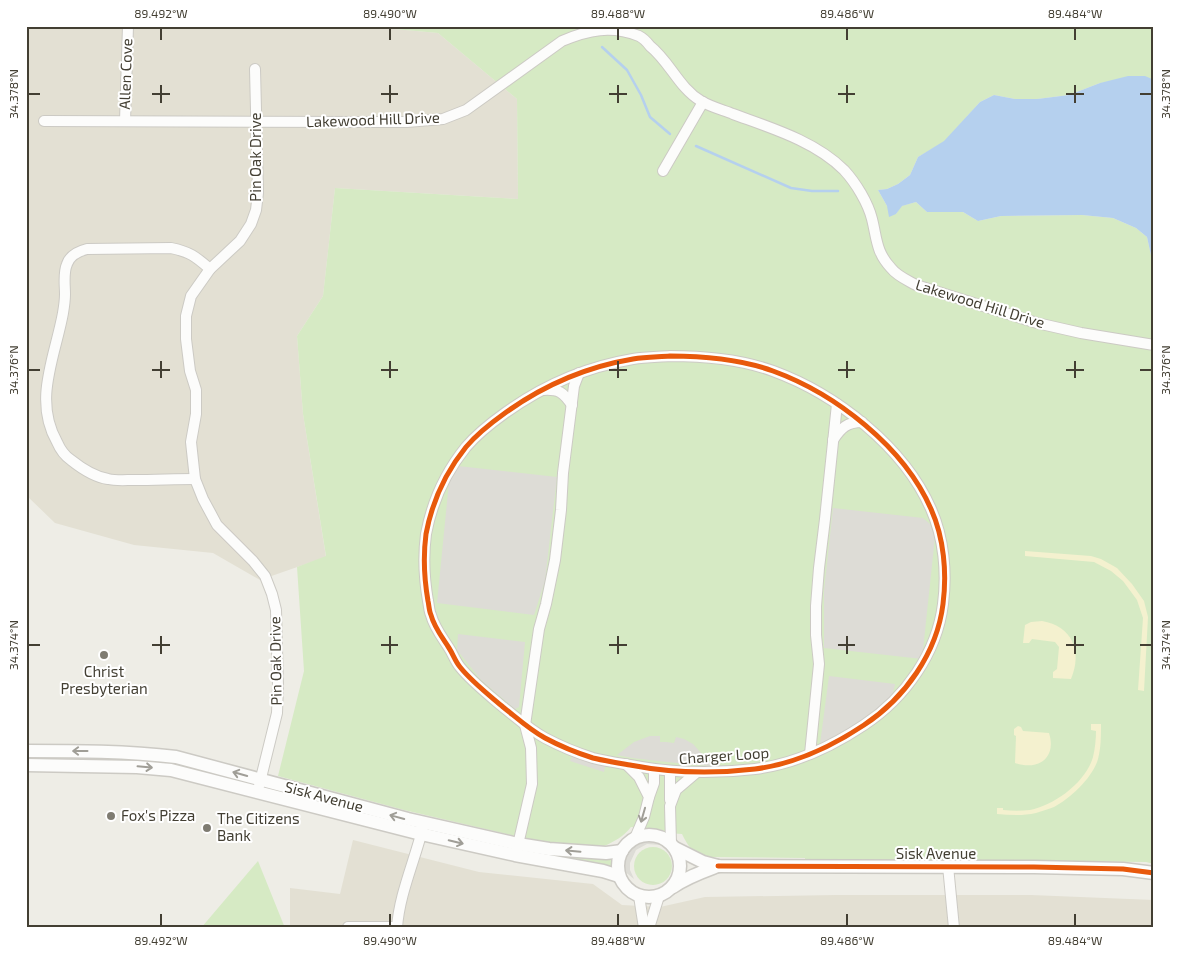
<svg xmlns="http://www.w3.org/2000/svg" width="1180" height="954" font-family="'Exo 2',sans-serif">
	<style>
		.residential { fill: #e3e0d3 }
		.green { fill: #d6eac4 }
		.sand { fill: #f4f1cf }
		.parking { fill: #dddcd6 }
		.water { fill: #b5d0ee }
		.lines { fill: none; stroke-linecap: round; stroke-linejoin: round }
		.stream { stroke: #b5d0ee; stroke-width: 2.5 }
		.minor-casing { stroke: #cccac4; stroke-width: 12 }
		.tertiary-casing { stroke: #cccac4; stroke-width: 15 }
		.minor { stroke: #fcfcfb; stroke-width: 10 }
		.tertiary { stroke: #fcfcfb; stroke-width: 12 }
		.cycleway-casing { stroke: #fff; stroke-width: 8 }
		.cycleway { stroke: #e8590c; stroke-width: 5 }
		.oneway { stroke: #a09e97 }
		.ticks { fill: none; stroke: #433f33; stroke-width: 2 }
		.poi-dot { fill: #7f7c72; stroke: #fff; stroke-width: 2 }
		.labels { text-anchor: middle; stroke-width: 4; stroke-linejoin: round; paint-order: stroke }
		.street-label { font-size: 15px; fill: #433f33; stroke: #fff }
		.poi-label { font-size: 15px; fill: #433f33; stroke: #fff; text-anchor: start }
		.neatline { fill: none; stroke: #433f33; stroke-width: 2 }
		.ticks-label { font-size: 12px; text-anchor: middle; fill: #433f33 }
	</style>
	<rect width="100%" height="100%" fill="#eeede6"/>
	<g class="residential">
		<path d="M 26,26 L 362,26 L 438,33 L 517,99 L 518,199 L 335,188 L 323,296 L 297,336 L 303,414 L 326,557 L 260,580 L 213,553 L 134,545 L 55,523 L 26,495 Z"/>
		<path d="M 353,840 L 479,872 L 593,884 L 622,905 L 660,907 L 705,897 L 836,895 L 1031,895 L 1154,900 L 1154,928 L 290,928 L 290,888 L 340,894 Z"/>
	</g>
	<g class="green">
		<path d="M 362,26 L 1154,26 L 1154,83 L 1152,79 L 1100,83 L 1069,95 L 1037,99 L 1015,99 L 994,95 L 980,102 L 944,142 L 918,157 L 910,175 L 898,184 L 887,189 L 878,190 L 887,206 L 896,214 L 901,206 L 916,202 L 927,212 L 963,212 L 978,221 L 1001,216 L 1082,215 L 1113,218 L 1136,228 L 1147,237 L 1154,269 L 1154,864 L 1146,862 L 805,859 L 805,858 L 704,857 C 691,851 688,846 682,834 L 667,833 L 662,830 L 655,829 L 631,827 C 624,836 614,842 604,846 L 548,842 L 520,837 L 404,810 L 278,776 L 304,671 L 297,567 L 326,556 L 303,414 L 297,336 L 323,296 L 335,188 L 518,199 L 517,99 L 438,33 Z"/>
		<circle cx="653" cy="866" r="19"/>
		<path d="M 531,850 L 595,859 L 618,855 L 616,870 L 609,866 L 597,864 L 530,854 Z"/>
		<path d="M 258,861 L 285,928 L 201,928 Z"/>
	</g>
	<g class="sand">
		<path d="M 1025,551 L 1091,556 L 1101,559 L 1117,568 L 1132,584 L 1144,601 L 1148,617 L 1144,691 L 1138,690 L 1143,618 L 1137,600 L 1123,581 L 1111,571 L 1094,562 L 1025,556 Z"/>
		<path d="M 1042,621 C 1072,626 1083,651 1071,679 L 1053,678 L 1053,672 L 1057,669 L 1059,647 L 1055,642 L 1032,639 L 1029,643 L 1023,643 L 1025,625 L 1031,622 Z"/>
		<path d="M 1091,724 L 1101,724 C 1101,736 1101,748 1098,759 C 1093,777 1071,798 1054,807 C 1049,809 1042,811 1036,813 C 1023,816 1010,815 997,814 L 997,808 L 1003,808 L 1003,810 C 1012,811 1021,811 1030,810 C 1055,805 1086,782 1093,757 C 1095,749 1096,739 1096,731 L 1091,730 Z"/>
		<path d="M 1018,726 L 1021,727 L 1023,731 L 1049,733 C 1057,758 1038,771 1015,763 L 1016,736 L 1014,735 L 1014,729 Z"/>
	</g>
	<g class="parking">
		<path d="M 458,466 L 557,477 L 545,581 L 534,615 L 437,603 L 449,482 Z"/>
		<path d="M 833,508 L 923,518 L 930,524 L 935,537 L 922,659 L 824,648 L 824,591 Z"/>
		<path d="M 458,634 L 525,642 L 519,707 L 515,709 L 481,680 L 457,650 Z"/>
		<path d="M 829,676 L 895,684 L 892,698 L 886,705 L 832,740 L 820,744 Z"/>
		<path d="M 650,736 L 660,736 L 660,742 L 666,742 L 674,743 L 676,737 L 684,739 L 693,744 L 713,766 L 694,765 L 632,758 L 617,755 L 634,742 Z"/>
		<path d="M 573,754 L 606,763 L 604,772 L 570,761 Z"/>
		<path d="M 649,837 L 655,837 L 661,841 L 668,848 L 661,845 L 647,844 L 636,850 L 630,863 L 630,870 L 634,879 L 623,870 L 624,861 L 627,851 L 639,840 Z"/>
	</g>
	<path class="water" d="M 1128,76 L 1145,76 L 1152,79 L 1154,83 L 1154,269 L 1147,237 L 1136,228 L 1113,218 L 1082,215 L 1001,216 L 978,221 L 963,212 L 927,212 L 916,202 L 902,206 L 896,214 L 889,217 L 887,206 L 878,190 L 887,189 L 898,184 L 910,175 L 918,157 L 944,141 L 980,102 L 994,95 L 1015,99 L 1037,99 L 1069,95 L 1100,83 Z"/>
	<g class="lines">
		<g class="stream">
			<path d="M 602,47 L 627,70 L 641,95 L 650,117 L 670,134"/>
			<path d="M 696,146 L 791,188 L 812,191 L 838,191"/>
		</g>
		<defs>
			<g id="minor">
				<path d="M 255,69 L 258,193 L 256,210 L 251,224 L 240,241 L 210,269 L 191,296 L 186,316 L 186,339 L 190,371 L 196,390 L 196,414 L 191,442 L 195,479 L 203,499 L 217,525 L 253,561 L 265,576 L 272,594 L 276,610 L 278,686 L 277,713 L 259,786"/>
				<path d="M 44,121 L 365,122 L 407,122 L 443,119 L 466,110 L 562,41 C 588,30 611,25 639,36 C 643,38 647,42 650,46 C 670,62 679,88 701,101 C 711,107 723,110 733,114 C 771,128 815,141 844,170 C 856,183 868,203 872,219 C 877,239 876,252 891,268 C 897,276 907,280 916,285 L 1037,323 L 1081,333 L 1154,345"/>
				<path d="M 125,121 L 128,26"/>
				<path d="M 663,171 L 703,102"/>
				<path d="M 670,356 C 705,356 740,359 773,371 C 836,394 904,447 931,509 C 944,538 947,573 943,604 C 937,653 905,698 864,725 C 831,747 795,764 755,769 C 713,774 671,773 630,765 C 618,763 605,761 593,758 C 577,753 560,746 545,738 C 530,730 517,718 503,707 C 489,695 472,682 460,667 C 455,661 453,654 449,648 C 442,637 434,627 431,615 C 429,611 429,605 428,601 C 424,578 423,557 426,534 C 432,502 445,473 466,447 C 477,434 491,423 505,413 C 544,385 585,367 633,359 C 646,357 658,357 670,356 Z"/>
				<path d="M 543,390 C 559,389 563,392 572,405"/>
				<path d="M 833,440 C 841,428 847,422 862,422"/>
				<path d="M 195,479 C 175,479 155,480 134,480 C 126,480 116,481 108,479 C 95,477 81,468 71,460 C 65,456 60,449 57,442 C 33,400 55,357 63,313 C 64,307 65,301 65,294 C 65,285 63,273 67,264 C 70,255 79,251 87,249 L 171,248 C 190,252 195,256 210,269"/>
				<path d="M 810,754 L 819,664 L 816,635 L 816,606 L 819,568 L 825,519 L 837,404"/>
				<path d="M 626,764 L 639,777 L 649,797 L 644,817 L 635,838"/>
				<path d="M 670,772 L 670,800"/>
				<path d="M 649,797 L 654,783 L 654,770"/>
				<path d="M 671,844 L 670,806 L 676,790 L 696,773"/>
				<path d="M 517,849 L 532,784 L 531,748 L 525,725 L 539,629 L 546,604 L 555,560 L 561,510 L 563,473 L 574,386 L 579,373"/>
				<path d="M 948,866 L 954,928"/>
				<path d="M 639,896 L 644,928"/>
				<path d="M 348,928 L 348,927 L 397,927"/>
				<path d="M 397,928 C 399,895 415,860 423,827"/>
				<path d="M 649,928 L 659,896"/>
			</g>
			<g id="tertiary">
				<path d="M 26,751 C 76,751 126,751 176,757 L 408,819 L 518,844 L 549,849 L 606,853 L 622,851"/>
				<path d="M 26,765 L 137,767 L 171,770 L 421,834 L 515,855 L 603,871 L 619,876"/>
				<circle cx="649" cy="866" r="31"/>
				<path d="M 675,848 L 703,862 L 718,866 L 1034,867 L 1123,869 L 1154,873"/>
				<path d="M 673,887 C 687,877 702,872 718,866"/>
			</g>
		</defs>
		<use href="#minor" class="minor-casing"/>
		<use href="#tertiary" class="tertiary-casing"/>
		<use href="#minor" class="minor"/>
		<use href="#tertiary" class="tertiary"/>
		<defs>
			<g id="cycleway">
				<path d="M 670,356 C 705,356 740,359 773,371 C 836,394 904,447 931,509 C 944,538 947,573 943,604 C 937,653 905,698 864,725 C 831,747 795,764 755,769 C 713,774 671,773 630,765 C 618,763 605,761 593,758 C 577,753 560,746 545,738 C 530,730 517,718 503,707 C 489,695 472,682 460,667 C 455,661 453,654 449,648 C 442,637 434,627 431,615 C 429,611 429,605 428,601 C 424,578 423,557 426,534 C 432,502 445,473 466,447 C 477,434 491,423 505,413 C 544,385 585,367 633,359 C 646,357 658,357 670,356 Z"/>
				<path d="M 718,866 L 1034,867 L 1123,869 L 1154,873"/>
			</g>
		</defs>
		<use href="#cycleway" class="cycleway-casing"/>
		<use href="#cycleway" class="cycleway"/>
	</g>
	<defs><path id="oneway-shaft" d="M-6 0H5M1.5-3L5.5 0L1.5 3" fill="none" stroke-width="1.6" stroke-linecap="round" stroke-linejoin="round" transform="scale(1.25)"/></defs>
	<g class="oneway">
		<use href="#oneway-shaft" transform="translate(80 751) rotate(180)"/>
		<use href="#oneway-shaft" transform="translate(145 767) rotate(5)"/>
		<use href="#oneway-shaft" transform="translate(240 774) rotate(-164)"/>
		<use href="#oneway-shaft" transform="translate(643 815) rotate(106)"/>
		<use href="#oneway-shaft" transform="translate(397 817) rotate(-165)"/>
		<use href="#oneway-shaft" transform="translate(456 842) rotate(13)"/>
		<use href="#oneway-shaft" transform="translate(573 851) rotate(-175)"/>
	</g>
	<path class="ticks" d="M 161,28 L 161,40M 390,28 L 390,40M 618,28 L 618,40M 847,28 L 847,40M 1075,28 L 1075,40M 161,85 L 161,103M 390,85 L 390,103M 618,85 L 618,103M 847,85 L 847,103M 1075,85 L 1075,103M 28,94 L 40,94M 152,94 L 170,94M 381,94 L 398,94M 609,94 L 627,94M 838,94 L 855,94M 1066,94 L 1084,94M 1140,94 L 1152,94M 161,361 L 161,378M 390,361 L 390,378M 618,361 L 618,378M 847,361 L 847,378M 1075,361 L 1075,378M 28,370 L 40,370M 152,370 L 170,370M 381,370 L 398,370M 609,370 L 627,370M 838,370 L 855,370M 1066,370 L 1084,370M 1140,370 L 1152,370M 161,636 L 161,654M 390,636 L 390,654M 618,636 L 618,654M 847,636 L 847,654M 1075,636 L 1075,654M 28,645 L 40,645M 152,645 L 170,645M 381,645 L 398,645M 609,645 L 627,645M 838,645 L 855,645M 1066,645 L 1084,645M 1140,645 L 1152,645M 161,914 L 161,926M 390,914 L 390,926M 618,914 L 618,926M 847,914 L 847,926M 1075,914 L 1075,926"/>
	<g class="poi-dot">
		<circle cx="104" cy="655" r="5"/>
		<circle cx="111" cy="816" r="5"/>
		<circle cx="207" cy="828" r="5"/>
	</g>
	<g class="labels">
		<g class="street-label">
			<text transform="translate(126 74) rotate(-88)" y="5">Allen Cove</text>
			<text transform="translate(373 120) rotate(-2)" y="5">Lakewood Hill Drive</text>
			<text transform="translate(256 157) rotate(-90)" y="5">Pin Oak Drive</text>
			<text transform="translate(980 304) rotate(17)" y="5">Lakewood Hill Drive</text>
			<text transform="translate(276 661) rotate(-91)" y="5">Pin Oak Drive</text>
			<text transform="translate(724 756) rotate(-4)" y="5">Charger Loop</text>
			<text transform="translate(324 797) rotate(15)" y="5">Sisk Avenue</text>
			<text x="936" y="859">Sisk Avenue</text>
		</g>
		<g class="poi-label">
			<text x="104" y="677" text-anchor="middle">Christ<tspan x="104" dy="17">Presbyterian</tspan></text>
			<text x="121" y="821">Fox's Pizza</text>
			<text x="217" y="824">The Citizens<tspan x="217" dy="17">Bank</tspan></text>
		</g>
	</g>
	<rect width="1180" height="954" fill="none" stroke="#ffffff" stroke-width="55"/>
	<rect x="28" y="28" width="1124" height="898" class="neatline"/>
	<g class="ticks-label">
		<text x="161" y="18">89.492°W</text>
		<text x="390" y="18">89.490°W</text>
		<text x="618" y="18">89.488°W</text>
		<text x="847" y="18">89.486°W</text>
		<text x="1075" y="18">89.484°W</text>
		<text transform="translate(14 94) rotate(-90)" y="4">34.378°N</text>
		<text transform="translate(1166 94) rotate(-90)" y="4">34.378°N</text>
		<text transform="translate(14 370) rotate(-90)" y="4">34.376°N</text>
		<text transform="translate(1166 370) rotate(-90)" y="4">34.376°N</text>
		<text transform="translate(14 645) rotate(-90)" y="4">34.374°N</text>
		<text transform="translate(1166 645) rotate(-90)" y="4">34.374°N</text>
		<text x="161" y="945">89.492°W</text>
		<text x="390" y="945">89.490°W</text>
		<text x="618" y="945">89.488°W</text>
		<text x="847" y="945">89.486°W</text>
		<text x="1075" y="945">89.484°W</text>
	</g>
</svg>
